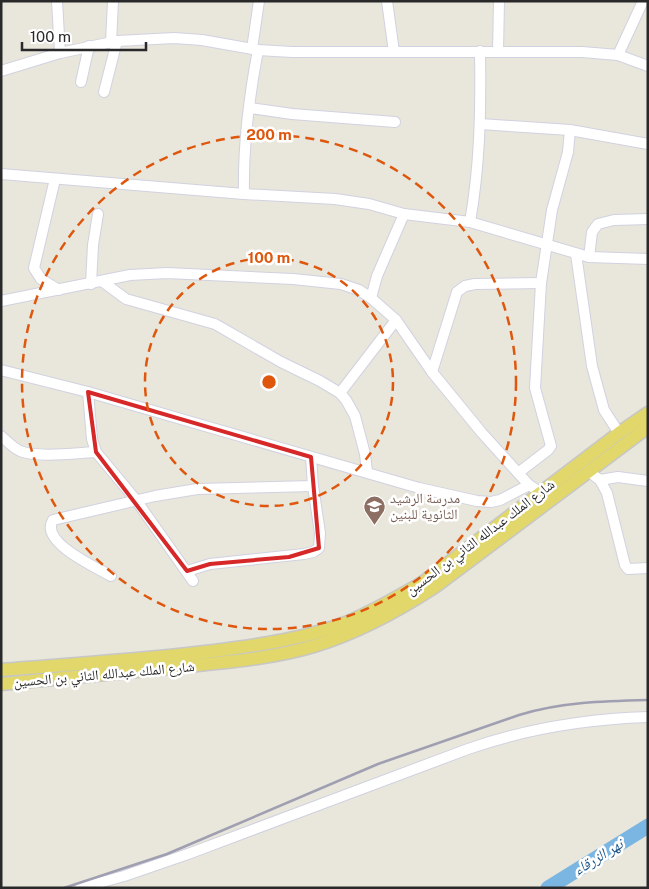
<svg xmlns="http://www.w3.org/2000/svg" width="649" height="889" font-family="'Public Sans','Noto Naskh Arabic',sans-serif">
	<style>
		.lines { fill: none; stroke-linecap: round; stroke-linejoin: round }
		.river { stroke: #7ab6e1; stroke-width: 15 }
		.minor-casing { stroke: #d1d2e0; stroke-width: 12 }
		.major-casing { stroke: #c7c7c7; stroke-width: 15 }
		.minor { stroke: #fff; stroke-width: 10 }
		.major { stroke: #e1d76a; stroke-width: 12 }
		.rail { stroke: #9f9fb1; stroke-width: 2.5 }
		.marked { fill: none; stroke: #d62828; stroke-width: 4; stroke-linejoin: round }
		.ring { fill: none; stroke: #de570d; stroke-width: 2.5; stroke-dasharray: 9 6 }
		.labels { text-anchor: middle; stroke-width: 5; stroke-linejoin: round; paint-order: stroke }
		.education-label { font-size: 14px; fill: #785e54; stroke: #fff; text-anchor: start }
		.street-label { font-size: 14px; fill: #292929; stroke: #fff }
		.water-label { font-size: 15px; font-style: italic; fill: #1b538a; stroke: #fff }
		.centre { fill: #de570d; stroke: #fff; stroke-width: 2.5 }
		.ring-label { font-size: 15px; text-anchor: middle; font-weight: bold; fill: #de570d; stroke: #fff; stroke-width: 5; stroke-linejoin: round; paint-order: stroke }
	</style>
	<rect width="100%" height="100%" fill="#e9e6dc"/>
	<g class="lines">
		<path class="river" d="M 548,888 L 648,826"/>
		<defs>
			<g id="minor">
				<path d="M 57,1 L 60,53"/>
				<path d="M 387,1 L 394,52"/>
				<path d="M 111,42 L 113,1"/>
				<path d="M 252,49 L 259,1"/>
				<path d="M 498,51 L 499,1"/>
				<path d="M 618,55 L 643,1"/>
				<path d="M 1,71 L 60,53 L 117,41 L 174,38 L 202,40 L 258,50 L 292,52 L 582,52 L 618,55 L 648,66"/>
				<path d="M 81,82 L 89,46"/>
				<path d="M 104,92 L 117,41"/>
				<path d="M 250,108 L 292,114 L 395,122"/>
				<path d="M 480,124 L 570,130 L 648,144"/>
				<path d="M 1,174 L 244,194 L 335,199 L 369,204 L 404,214 L 470,222 L 589,257 L 648,259"/>
				<path d="M 55,179 L 34,268 L 41,279 L 59,290"/>
				<path d="M 244,194 C 243,146 249,97 258,50"/>
				<path d="M 470,222 C 480,165 481,109 480,51"/>
				<path d="M 576,254 L 592,366 L 604,410 L 619,433"/>
				<path d="M 589,257 L 592,232 L 598,224 L 614,220 L 648,219"/>
				<path d="M 103,282 L 126,299 L 215,324 L 281,362 L 320,381 L 340,393 L 346,400 L 355,416 L 365,454 L 367,472"/>
				<path d="M 91,284 L 93,245 L 98,214"/>
				<path d="M 371,298 L 377,276 L 404,214"/>
				<path d="M 1,301 L 130,275 L 167,273 L 293,279 L 341,284 L 359,290 L 371,298 L 396,320 L 432,372 L 482,433 L 529,485 L 540,492"/>
				<path d="M 1,370 L 88,392 L 419,488 L 477,501 L 491,502 L 500,500 L 529,485"/>
				<path d="M 432,372 L 457,292 L 465,286 L 475,284 L 541,283"/>
				<path d="M 88,392 L 92,439 L 96,452 L 136,500 L 193,581"/>
				<path d="M 340,393 L 396,320"/>
				<path d="M 1,436 C 7,441 13,448 20,451 C 38,458 76,453 96,452"/>
				<path d="M 588,471 L 600,480 L 607,493 L 625,565 L 628,569 L 648,568"/>
				<path d="M 518,473 L 548,450 L 551,446 L 535,388 L 541,283 L 552,210 L 568,152 L 570,130"/>
				<path d="M 600,480 L 618,477 L 648,481"/>
				<path d="M 187,571 L 210,564 L 304,554 L 313,552 L 319,548 L 320,533 L 313,486 L 311,457"/>
				<path d="M 111,576 C 96,567 39,542 53,520 L 155,496 L 197,489 L 313,486"/>
				<path d="M 80,888 L 124,876 L 188,854 L 468,749 C 528,728 585,719 648,717"/>
			</g>
			<g id="major">
				<path d="M 1,670 C 72,664 143,660 214,651 C 259,645 305,639 348,622 C 374,611 398,597 422,583 L 619,433 L 648,413"/>
				<path d="M 1,684 C 60,678 120,673 179,667 C 224,662 270,659 314,646 C 357,633 398,611 436,586 L 648,427"/>
			</g>
		</defs>
		<use href="#minor" class="minor-casing"/>
		<use href="#major" class="major-casing"/>
		<use href="#minor" class="minor"/>
		<use href="#major" class="major"/>
		<path class="rail" d="M 64,888 L 167,854 L 378,764 L 519,715 C 561,702 604,701 648,700"/>
	</g>
	<path class="marked" d="M 88,392 L 311,457 L 319,548 L 289,557 L 210,564 L 187,571 L 96,452 Z"/>
	<g class="ring">
		<circle cx="269" cy="382" r="124"/>
		<circle cx="269" cy="382" r="247"/>
	</g>
	<defs>
		<symbol id="school-pin" viewBox="-11 -11 22 30"><path d="M0 17L-7.5 6A9.5 9.5 0 1 1 7.5 6Z" fill="#8d6e63" stroke="#fff"/><path d="M0-5L7-2L0 1L-7-2ZM-4 1L0 2.5L4 1V4Q0 6-4 4Z" fill="#fff"/></symbol>
	</defs>
	<g fill-rule="evenodd">
		<use href="#school-pin" x="362" y="494" width="25" height="34"/>
	</g>
	<g class="labels">
		<g class="education-label">
			<text x="390" y="503">مدرسة الرشيد<tspan x="390" dy="16">الثانوية للبنين</tspan></text>
		</g>
		<g class="street-label">
			<text transform="translate(480 537) rotate(-37)" y="5">شارع الملك عبدالله الثاني بن الحسين</text>
			<text transform="translate(104 674) rotate(-5)" y="5">شارع الملك عبدالله الثاني بن الحسين</text>
		</g>
		<g class="water-label">
			<text transform="translate(598 857) rotate(-32)" y="5">نهر الزرقاء</text>
		</g>
	</g>
	<circle cx="269" cy="382" r="8" class="centre"/>
	<g class="ring-label">
		<text x="269" y="140">200 m</text>
		<text x="269" y="263">100 m</text>
	</g>
	<rect width="649" height="889" fill="none" stroke="#292929" stroke-width="5"/>
	<path d="M22 42v8h124v-8" fill="none" stroke="#292929" stroke-width="2.5"/>
	<text x="30" y="42" font-size="15" fill="#292929" stroke="#ffffff" stroke-width="4" paint-order="stroke">100 m</text>
</svg>
